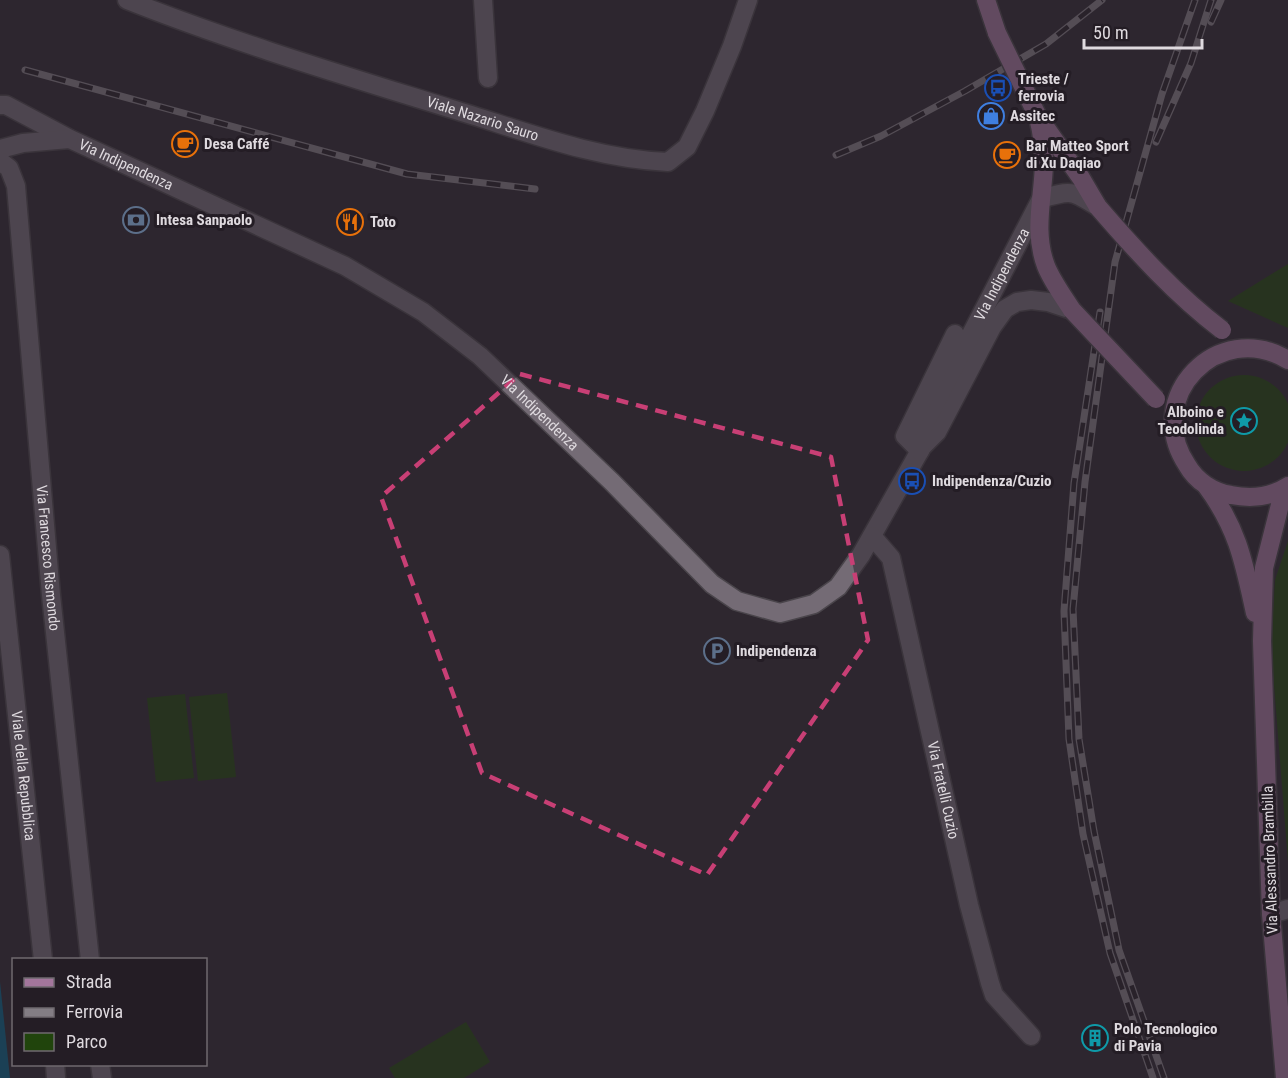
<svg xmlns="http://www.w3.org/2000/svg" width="1288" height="1078" font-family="'Roboto Condensed',sans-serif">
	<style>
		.green { fill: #20440c }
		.water { fill: #066083 }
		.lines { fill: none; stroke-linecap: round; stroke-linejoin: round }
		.minor-casing { stroke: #4a454b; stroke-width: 21 }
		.major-casing { stroke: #4a454b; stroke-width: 21 }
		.minor { stroke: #746b75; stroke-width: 18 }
		.major { stroke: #a3769c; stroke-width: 18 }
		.rail-casing { stroke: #837d84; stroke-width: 7 }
		.rail { stroke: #241d25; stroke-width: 4.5; stroke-dasharray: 14; stroke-linecap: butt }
		.major-bridge-casing { stroke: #4a454b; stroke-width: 21; stroke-linecap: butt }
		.major-bridge { stroke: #a3769c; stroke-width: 18 }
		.marked { fill: none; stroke: #c83f75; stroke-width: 4.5; stroke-dasharray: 12 8; stroke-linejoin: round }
		.labels { text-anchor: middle; stroke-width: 6; stroke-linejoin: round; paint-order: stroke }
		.poi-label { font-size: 15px; font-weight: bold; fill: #dfdadf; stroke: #241d25; text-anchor: start }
		.street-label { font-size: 15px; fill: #dfdadf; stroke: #241d25 }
	</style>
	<rect width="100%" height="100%" fill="#2e272f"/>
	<g class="green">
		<path d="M 1288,264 L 1288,328 L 1228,301 Z"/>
		<circle cx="1244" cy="423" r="48"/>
		<path d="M 1288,541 L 1288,862 L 1271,647 L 1275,580 Z"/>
		<path d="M 227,693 L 236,777 L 198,781 L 189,697 Z"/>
		<path d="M 185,694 L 194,778 L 156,782 L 147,698 Z"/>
		<path d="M 466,1022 L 490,1062 L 464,1078 L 395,1078 L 389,1068 Z"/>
	</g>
	<path class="water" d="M 0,982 L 10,1078 L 0,1078 Z"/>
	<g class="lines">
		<defs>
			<g id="minor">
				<path id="s1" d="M 127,0 C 233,42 343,75 452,109 C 522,130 593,159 668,162 L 687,147 L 705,111 L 732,46 L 748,0"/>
				<path d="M 483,0 L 488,78"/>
				<path id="s2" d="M 0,105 L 6,105 L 70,139 L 345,266 L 423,312 L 480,356 L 612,482 L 712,584 L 737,601 L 780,613 L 814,604 L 838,587 L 861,555 L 922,447 L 937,432 L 992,327 L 1005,309 L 1017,302 L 1031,300 L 1048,302 L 1072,310"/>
				<path d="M 0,149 L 23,143 L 69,139"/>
				<path id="s3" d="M 0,161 L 9,168 L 16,186 L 51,595 L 90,960"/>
				<path id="s4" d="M 922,447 L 922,429 L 1041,199 C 1071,190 1072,190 1098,207"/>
				<path d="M 920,451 L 905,436 L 955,334"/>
				<path id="s5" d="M 872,536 L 891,558 L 969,905 L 990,983 L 994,995 L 1031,1036"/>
				<path id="s6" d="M 0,555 L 43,960"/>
				<path d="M 1271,914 L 1288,909"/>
				<path d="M 55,1064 L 56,1078"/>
				<path d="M 100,1064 L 102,1078"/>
			</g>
			<g id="major">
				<path d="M 986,0 L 997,33"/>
				<path d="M 1038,117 C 1042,133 1044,148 1044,164 C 1043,198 1033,232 1046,266 C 1052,281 1063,296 1072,310"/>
				<path d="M 1041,121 L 1081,178 L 1098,207"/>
				<path d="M 1288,360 C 1218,318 1142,397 1187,465 C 1196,481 1213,492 1231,495 C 1251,499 1271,497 1288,486"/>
				<path d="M 1207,487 C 1238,529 1244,563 1255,613"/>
				<path d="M 1284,489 L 1264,568 L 1262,641 L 1271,914 L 1285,1078"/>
			</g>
		</defs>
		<use href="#minor" class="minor-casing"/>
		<use href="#major" class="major-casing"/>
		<use href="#minor" class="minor"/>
		<use href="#major" class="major"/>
		<defs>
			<g id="rail">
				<path d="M 1211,22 L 1221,0"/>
				<path d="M 25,70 L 407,174 L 535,189"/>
				<path d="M 1156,142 L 1191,63 L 1211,0"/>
				<path d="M 836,155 L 881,136 L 965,91 L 1046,44 L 1102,0"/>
				<path d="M 1100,312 L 1074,483 L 1064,611 L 1069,739 L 1083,834 L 1110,953 L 1153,1078"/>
				<path d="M 1164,1078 L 1119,950 L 1094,831 L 1079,739 L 1073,609 L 1085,482 L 1115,262 L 1162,94 L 1195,0"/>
			</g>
		</defs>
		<use href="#rail" class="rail-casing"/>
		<use href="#rail" class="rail"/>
		<defs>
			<g id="major-bridge">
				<path d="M 997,33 L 1038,117"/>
				<path d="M 1098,207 C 1136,251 1176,295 1222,330"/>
				<path d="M 1072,310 L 1156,399"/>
			</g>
		</defs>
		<use href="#major-bridge" class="major-bridge-casing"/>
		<use href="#major-bridge" class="major-bridge"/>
	</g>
	<path d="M0 0H1288V1078H0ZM 520,374 L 831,457 L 868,640 L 707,875 L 482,773 L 381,497 Z" fill="#2e272f" fill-opacity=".55" fill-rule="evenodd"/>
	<path class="marked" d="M 520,374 L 831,457 L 868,640 L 707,875 L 482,773 L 381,497 Z"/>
	<defs>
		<symbol id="bus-ring" viewBox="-11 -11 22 22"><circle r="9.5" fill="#241d25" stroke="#1a4fb4" stroke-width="1.5"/><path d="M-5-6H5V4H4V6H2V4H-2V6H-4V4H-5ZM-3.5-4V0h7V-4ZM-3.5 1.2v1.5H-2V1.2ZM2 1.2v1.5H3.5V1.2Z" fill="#1a4fb4"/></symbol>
		<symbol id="shop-ring" viewBox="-11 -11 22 22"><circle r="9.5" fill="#241d25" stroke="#3f7fe0" stroke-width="1.5"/><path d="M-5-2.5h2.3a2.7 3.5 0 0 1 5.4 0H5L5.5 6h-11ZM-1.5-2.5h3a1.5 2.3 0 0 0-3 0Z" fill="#3f7fe0"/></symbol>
		<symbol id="cafe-ring" viewBox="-11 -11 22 22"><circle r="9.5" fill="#241d25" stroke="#e8710a" stroke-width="1.5"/><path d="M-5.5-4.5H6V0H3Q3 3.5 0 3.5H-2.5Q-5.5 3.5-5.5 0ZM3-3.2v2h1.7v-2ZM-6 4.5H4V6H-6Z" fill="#e8710a"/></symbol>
		<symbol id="bank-ring" viewBox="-11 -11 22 22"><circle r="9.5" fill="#241d25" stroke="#5c6f8a" stroke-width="1.5"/><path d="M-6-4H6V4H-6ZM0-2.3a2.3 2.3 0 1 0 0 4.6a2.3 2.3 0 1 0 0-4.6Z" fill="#5c6f8a"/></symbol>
		<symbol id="restaurant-ring" viewBox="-11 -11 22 22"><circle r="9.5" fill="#241d25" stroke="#e8710a" stroke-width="1.5"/><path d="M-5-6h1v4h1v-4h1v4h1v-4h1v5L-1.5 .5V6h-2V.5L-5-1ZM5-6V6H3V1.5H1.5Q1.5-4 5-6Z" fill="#e8710a"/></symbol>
		<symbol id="sight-ring" viewBox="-11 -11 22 22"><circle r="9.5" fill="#241d25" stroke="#0f9aa8" stroke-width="1.5"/><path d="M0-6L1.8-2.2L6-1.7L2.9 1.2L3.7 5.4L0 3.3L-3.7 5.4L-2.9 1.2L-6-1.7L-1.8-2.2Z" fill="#0f9aa8"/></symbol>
		<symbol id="parking-ring" viewBox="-11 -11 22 22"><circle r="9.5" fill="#241d25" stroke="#5c6f8a" stroke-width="1.5"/><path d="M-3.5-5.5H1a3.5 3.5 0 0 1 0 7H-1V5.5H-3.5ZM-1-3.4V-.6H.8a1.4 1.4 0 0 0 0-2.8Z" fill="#5c6f8a"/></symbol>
		<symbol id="building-ring" viewBox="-11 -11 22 22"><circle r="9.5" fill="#241d25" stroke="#0f9aa8" stroke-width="1.5"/><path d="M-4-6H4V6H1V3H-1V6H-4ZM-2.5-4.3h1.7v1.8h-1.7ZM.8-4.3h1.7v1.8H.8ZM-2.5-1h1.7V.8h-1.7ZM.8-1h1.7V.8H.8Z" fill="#0f9aa8"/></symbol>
	</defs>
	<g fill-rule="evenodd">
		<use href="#bus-ring" x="983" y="73" width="30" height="30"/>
		<use href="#shop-ring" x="976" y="101" width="30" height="30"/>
		<use href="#cafe-ring" x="170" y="129" width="30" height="30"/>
		<use href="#cafe-ring" x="992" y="140" width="30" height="30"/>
		<use href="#bank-ring" x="121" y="205" width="30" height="30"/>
		<use href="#restaurant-ring" x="335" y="207" width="30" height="30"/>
		<use href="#sight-ring" x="1229" y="406" width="30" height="30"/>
		<use href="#bus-ring" x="897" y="466" width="30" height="30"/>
		<use href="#parking-ring" x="702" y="636" width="30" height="30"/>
		<use href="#building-ring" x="1080" y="1023" width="30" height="30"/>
	</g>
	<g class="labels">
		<g class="poi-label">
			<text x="1018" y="84">Trieste /<tspan x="1018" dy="17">ferrovia</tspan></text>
			<text x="1010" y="121">Assitec</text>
			<text x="204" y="149">Desa Caffé</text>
			<text x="1026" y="151">Bar Matteo Sport<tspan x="1026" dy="17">di Xu Daqiao</tspan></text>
			<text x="156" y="225">Intesa Sanpaolo</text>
			<text x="370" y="227">Toto</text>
			<text x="1224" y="417" text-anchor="end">Alboino e<tspan x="1224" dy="17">Teodolinda</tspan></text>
			<text x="932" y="486">Indipendenza/Cuzio</text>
			<text x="736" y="656">Indipendenza</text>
			<text x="1114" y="1034">Polo Tecnologico<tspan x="1114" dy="17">di Pavia</tspan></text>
		</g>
		<g class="street-label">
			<text dy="5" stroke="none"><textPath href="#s1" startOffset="375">Viale Nazario Sauro</textPath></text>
			<text dy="5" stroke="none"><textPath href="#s2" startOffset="140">Via Indipendenza</textPath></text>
			<text dy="5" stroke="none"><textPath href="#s4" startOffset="192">Via Indipendenza</textPath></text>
			<text dy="5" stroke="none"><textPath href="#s2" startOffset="626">Via Indipendenza</textPath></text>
			<text dy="5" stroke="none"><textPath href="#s3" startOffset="404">Via Francesco Rismondo</textPath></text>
			<text dy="5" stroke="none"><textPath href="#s6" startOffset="222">Viale della Repubblica</textPath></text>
			<text dy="5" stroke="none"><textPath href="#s5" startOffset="267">Via Fratelli Cuzio</textPath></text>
			<text transform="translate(1270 860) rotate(-92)" y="5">Via Alessandro Brambilla</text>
		</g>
	</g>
	<rect x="12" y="958" width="195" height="108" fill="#241d25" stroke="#6f696f" stroke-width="1.5"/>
	<rect x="24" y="978" width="30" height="9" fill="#a3769c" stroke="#6f696f" stroke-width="1.5"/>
	<text x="66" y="988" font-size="18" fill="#dfdadf">Strada</text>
	<rect x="24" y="1008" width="30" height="9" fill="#837d84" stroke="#6f696f" stroke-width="1.5"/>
	<text x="66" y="1018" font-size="18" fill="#dfdadf">Ferrovia</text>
	<rect x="24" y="1033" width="30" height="18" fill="#20440c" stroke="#6f696f" stroke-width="1.5"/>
	<text x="66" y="1048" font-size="18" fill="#dfdadf">Parco</text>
	<path d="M1084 39v9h118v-9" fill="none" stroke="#dfdadf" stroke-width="3"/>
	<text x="1093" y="39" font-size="18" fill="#dfdadf" stroke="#241d25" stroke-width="4.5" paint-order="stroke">50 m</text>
</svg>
